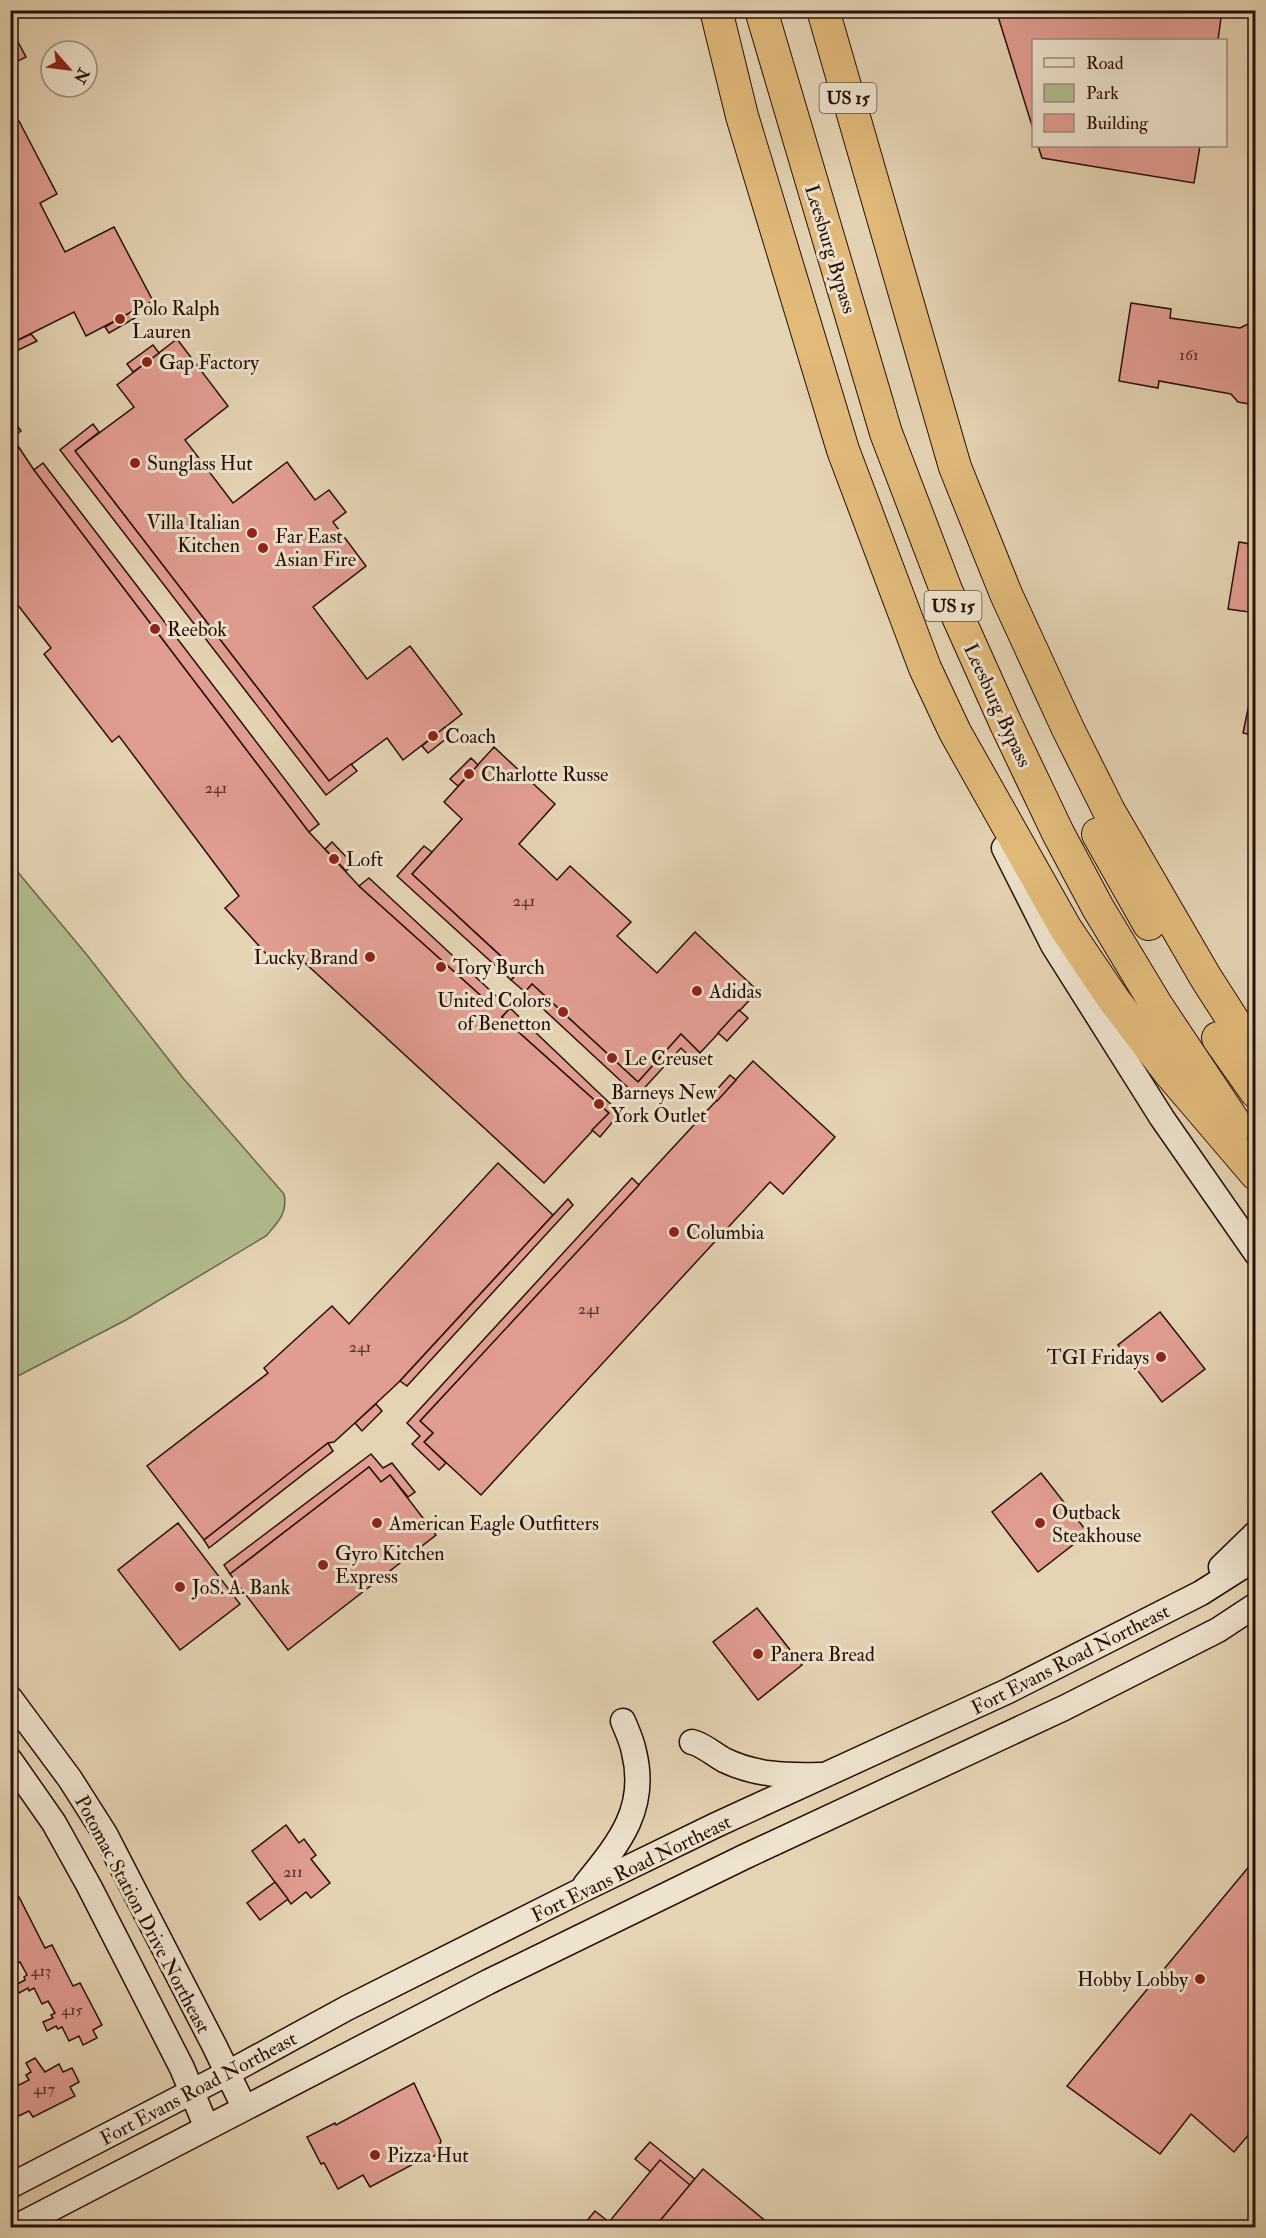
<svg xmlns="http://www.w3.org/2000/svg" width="1266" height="2238" font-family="'IM FELL Double Pica',serif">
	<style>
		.green { fill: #b2bd8f; stroke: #6c664a; stroke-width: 1.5 }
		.building { fill: #e29d92; stroke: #270e04; stroke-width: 1.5 }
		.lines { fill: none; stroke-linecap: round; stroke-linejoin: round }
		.secondary-casing { stroke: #270e04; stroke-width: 27 }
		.highway-casing { stroke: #270e04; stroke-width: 34 }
		.secondary { stroke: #eee3ce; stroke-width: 24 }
		.highway { stroke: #e2ba7a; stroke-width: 32 }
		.poi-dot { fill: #8f2418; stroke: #eee3ce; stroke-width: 2 }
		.labels { text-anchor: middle; stroke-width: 6; stroke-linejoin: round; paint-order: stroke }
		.number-label { font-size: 16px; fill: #563228 }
		.shield { fill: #eee3ce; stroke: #634e41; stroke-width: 1.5 }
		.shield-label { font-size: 18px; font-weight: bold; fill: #270e04 }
		.street-label { font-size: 20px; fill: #270e04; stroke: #eee3ce }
		.poi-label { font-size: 20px; fill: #270e04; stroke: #eee3ce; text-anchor: start }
	</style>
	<rect width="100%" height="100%" fill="#e5d4b4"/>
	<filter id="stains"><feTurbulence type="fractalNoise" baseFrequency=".00333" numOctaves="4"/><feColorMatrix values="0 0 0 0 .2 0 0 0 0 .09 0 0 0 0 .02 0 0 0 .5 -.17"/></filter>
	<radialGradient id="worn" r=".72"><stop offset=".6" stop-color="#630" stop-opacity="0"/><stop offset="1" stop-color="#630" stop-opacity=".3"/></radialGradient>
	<path class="green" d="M 11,864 L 87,955 L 183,1078 L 284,1194 C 288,1213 278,1222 266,1236 L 126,1320 L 14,1378 L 10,1378 Z"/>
	<g class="building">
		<path d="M 996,10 L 1222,10 L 1218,40 L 1034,40 L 1034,132 Z"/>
		<path d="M 10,27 L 26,57 L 10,65 Z"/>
		<path d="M 19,121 L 57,194 L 40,203 L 65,252 L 114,227 L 153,301 L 86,336 L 74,312 L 10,344 L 10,125 Z"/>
		<path d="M 1038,146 L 1200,146 L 1194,183 L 1042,158 Z"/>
		<path d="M 1131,303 L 1171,309 L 1170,318 L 1240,328 L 1250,323 L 1256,324 L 1256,405 L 1238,402 L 1231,394 L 1159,381 L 1158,388 L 1119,381 Z"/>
		<path d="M 131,312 L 135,318 L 109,333 L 105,327 Z"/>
		<path d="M 31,334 L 37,341 L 10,354 L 10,344 Z"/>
		<path d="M 177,339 L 228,406 L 185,440 L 233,503 L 287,462 L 315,500 L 329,490 L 346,512 L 333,522 L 366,566 L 313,607 L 367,679 L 410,646 L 462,714 L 403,760 L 387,738 L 329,781 L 75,451 L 134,407 L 117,385 Z"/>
		<path d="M 153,345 L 159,353 L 133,372 L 127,364 Z"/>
		<path d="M 10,415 L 21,431 L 12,437 L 10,434 Z"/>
		<path d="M 93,424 L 99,432 L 75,451 L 329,781 L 351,764 L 357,771 L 326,795 L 60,450 Z"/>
		<path d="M 10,434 L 34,470 L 309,832 L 359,886 L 487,1001 L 494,994 L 510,1008 L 502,1017 L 609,1113 L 544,1183 L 292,951 L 276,965 L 225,908 L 239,896 L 119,736 L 112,742 L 44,654 L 51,648 L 10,595 Z"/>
		<path d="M 43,463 L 319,824 L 309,832 L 34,470 Z"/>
		<path d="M 1239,542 L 1256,545 L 1256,613 L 1228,609 Z"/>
		<path d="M 1253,685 L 1256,686 L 1256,736 L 1243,733 Z"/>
		<path d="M 445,727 L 451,735 L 428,753 L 422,746 Z"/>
		<path d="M 494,747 L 555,804 L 519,844 L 557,880 L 570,866 L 631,922 L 617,936 L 657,973 L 695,932 L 758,991 L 700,1053 L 681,1034 L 638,1082 L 532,984 L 525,992 L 511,980 L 518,972 L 412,874 L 462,819 L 444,802 Z"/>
		<path d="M 471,758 L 478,765 L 458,786 L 450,779 Z"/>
		<path d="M 332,842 L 353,864 L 346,871 L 325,849 Z"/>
		<path d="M 424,846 L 432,852 L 412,874 L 518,972 L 511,980 L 397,876 Z"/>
		<path d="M 369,878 L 494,994 L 487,1001 L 359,886 Z"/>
		<path d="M 532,984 L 638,1082 L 681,1034 L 700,1053 L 693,1060 L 681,1048 L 637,1096 L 525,992 Z"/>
		<path d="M 510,1008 L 620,1113 L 600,1137 L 592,1130 L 609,1113 L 502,1017 Z"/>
		<path d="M 739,1010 L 748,1018 L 727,1041 L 718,1033 Z"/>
		<path d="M 753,1061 L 835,1137 L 783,1194 L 770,1182 L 481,1495 L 424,1442 L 433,1433 L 420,1421 Z"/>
		<path d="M 730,1075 L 736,1080 L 717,1101 L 711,1096 Z"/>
		<path d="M 498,1163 L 553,1215 L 400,1381 L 355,1423 L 334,1442 L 328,1443 L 204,1540 L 147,1466 L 268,1373 L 264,1368 L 332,1306 L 349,1324 Z"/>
		<path d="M 632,1178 L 639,1185 L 420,1421 L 433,1433 L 424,1442 L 446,1463 L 439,1470 L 412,1444 L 420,1436 L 407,1423 Z"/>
		<path d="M 568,1199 L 573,1205 L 407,1386 L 400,1381 Z"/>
		<path d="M 1160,1312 L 1205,1369 L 1162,1402 L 1118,1345 Z"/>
		<path d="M 376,1404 L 382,1411 L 362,1431 L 355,1423 Z"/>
		<path d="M 328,1443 L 333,1451 L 209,1548 L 204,1540 Z"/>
		<path d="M 371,1454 L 383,1468 L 392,1463 L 415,1492 L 408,1497 L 390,1475 L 381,1482 L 369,1467 L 230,1574 L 224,1565 Z"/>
		<path d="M 369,1467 L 381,1482 L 390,1475 L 436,1535 L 288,1650 L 230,1574 Z"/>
		<path d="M 1041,1473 L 1088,1533 L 1038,1572 L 992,1512 Z"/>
		<path d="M 178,1523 L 240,1604 L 180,1650 L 118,1570 Z"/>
		<path d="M 757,1608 L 802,1665 L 758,1700 L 713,1642 Z"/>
		<path d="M 286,1825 L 299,1843 L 304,1839 L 316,1855 L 311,1859 L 330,1883 L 311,1898 L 306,1892 L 291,1904 L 252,1851 Z"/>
		<path d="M 1256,1858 L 1256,2126 L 1234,2152 L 1191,2114 L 1160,2154 L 1067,2086 Z"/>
		<path d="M 275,1882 L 288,1899 L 260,1920 L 247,1903 Z"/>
		<path d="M 19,1897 L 45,1948 L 52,1945 L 73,1986 L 80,1983 L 102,2025 L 93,2030 L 97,2038 L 83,2045 L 79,2036 L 69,2041 L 62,2027 L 58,2029 L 56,2026 L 47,2031 L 43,2022 L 53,2018 L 51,2015 L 55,2013 L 48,2001 L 42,2004 L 34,1988 L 29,1991 L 28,1988 L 19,1993 L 15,1985 L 25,1980 L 24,1977 L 27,1975 L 20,1962 L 14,1965 L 10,1959 L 10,1901 Z"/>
		<path d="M 35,2058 L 45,2072 L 59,2064 L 63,2072 L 72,2068 L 79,2082 L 70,2087 L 75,2096 L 33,2117 L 29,2111 L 10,2120 L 10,2080 L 13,2079 L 17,2086 L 29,2080 L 26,2075 L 31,2072 L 26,2063 Z"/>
		<path d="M 414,2083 L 441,2141 L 436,2155 L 421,2162 L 419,2161 L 370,2187 L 363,2175 L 338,2189 L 324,2163 L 321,2164 L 307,2137 L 335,2123 L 336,2125 Z"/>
		<path d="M 650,2142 L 695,2179 L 680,2196 L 635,2159 Z"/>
		<path d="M 660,2160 L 690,2185 L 654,2228 L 581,2228 L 595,2211 L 609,2222 Z"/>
		<path d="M 703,2169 L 774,2228 L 654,2228 Z"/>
	</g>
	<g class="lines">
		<defs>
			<g id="secondary">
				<path d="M 1004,848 L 1053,945 L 1162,1118 L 1256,1253"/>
				<path d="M 1221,1567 L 1256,1533"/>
				<path d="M 10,1698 L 70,1779 L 105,1834 L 214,2045 L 244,2107"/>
				<path d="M 692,1742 C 704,1745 713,1754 724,1760 C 755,1775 786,1776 820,1775"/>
				<path d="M 10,1760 L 54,1823 L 89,1886 L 182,2068 L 206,2126"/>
				<path d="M 585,1885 C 619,1843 648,1809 634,1752 C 632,1741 627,1731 623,1721"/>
				<path d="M 10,2186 L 228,2073 L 347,2008 L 580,1891 L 716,1825 L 1008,1691 L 1201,1593 L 1256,1558"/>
				<path d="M 14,2228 L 488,1982 L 744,1857 L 1064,1708 L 1218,1630 L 1256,1605"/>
			</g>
			<g id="highway">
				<path d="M 716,10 L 742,116 L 843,450 L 925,668 L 955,732 L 1066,929 L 1114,1000 L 1169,1072 L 1256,1174"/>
				<path d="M 761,10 L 886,433 L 946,590 L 1006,724 L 1058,833 L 1098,908 L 1157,1006 L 1237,1126"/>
				<path d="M 823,10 L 955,467 L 1006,594 L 1068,729 L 1109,811 L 1206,978 L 1256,1056"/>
				<path d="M 1098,834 L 1149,924"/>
				<path d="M 1218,1038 L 1256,1092"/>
			</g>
		</defs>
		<use href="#secondary" class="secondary-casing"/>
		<use href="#highway" class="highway-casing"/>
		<use href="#secondary" class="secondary"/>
		<use href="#highway" class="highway"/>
	</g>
	<g class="poi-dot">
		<circle cx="120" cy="319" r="6"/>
		<circle cx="147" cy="362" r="6"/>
		<circle cx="135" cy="463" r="6"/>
		<circle cx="252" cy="533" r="6"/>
		<circle cx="263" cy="548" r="6"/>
		<circle cx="155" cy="629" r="6"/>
		<circle cx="433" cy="736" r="6"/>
		<circle cx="469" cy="774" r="6"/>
		<circle cx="334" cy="859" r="6"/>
		<circle cx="370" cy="957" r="6"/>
		<circle cx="441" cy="967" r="6"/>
		<circle cx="697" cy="991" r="6"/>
		<circle cx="563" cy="1012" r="6"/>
		<circle cx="612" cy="1058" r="6"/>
		<circle cx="599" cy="1104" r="6"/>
		<circle cx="674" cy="1232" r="6"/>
		<circle cx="1161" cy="1357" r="6"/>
		<circle cx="377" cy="1523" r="6"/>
		<circle cx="1040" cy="1523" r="6"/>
		<circle cx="323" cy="1565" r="6"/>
		<circle cx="180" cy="1587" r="6"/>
		<circle cx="758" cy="1654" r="6"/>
		<circle cx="1200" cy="1979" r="6"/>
		<circle cx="375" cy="2155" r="6"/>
	</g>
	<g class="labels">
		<g class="number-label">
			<text x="1189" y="360">161</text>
			<text x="216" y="793">241</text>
			<text x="524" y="906">241</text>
			<text x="589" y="1314">241</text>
			<text x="360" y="1352">241</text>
			<text x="293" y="1877">211</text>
			<text x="41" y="1976">413</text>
			<text x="72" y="2015">415</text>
			<text x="44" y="2094">417</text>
		</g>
		<g class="shield">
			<rect x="819.5" y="83" width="57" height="30" rx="4.5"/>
			<rect x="924.5" y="591" width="57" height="30" rx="4.5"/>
		</g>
		<g class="shield-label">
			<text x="848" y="104">US 15</text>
			<text x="953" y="612">US 15</text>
		</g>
		<g class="street-label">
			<text transform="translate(831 249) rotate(73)" y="7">Leesburg Bypass</text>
			<text transform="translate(998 705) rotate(65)" y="7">Leesburg Bypass</text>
			<text transform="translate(1070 1659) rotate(-27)" y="7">Fort Evans Road Northeast</text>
			<text transform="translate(631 1868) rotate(-26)" y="7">Fort Evans Road Northeast</text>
			<text transform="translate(143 1914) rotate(62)" y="7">Potomac Station Drive Northeast</text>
			<text transform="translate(198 2088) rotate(-28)" y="7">Fort Evans Road Northeast</text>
		</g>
		<g class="poi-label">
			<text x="132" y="315">Polo Ralph<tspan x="132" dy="23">Lauren</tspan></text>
			<text x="159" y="369">Gap Factory</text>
			<text x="147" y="470">Sunglass Hut</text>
			<text x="240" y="529" text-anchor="end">Villa Italian<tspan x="240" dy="23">Kitchen</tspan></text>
			<text x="275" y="543">Far East<tspan x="275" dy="23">Asian Fire</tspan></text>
			<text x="167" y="636">Reebok</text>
			<text x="445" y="743">Coach</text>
			<text x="481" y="781">Charlotte Russe</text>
			<text x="346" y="866">Loft</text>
			<text x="358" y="964" text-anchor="end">Lucky Brand</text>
			<text x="453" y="974">Tory Burch</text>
			<text x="709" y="998">Adidas</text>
			<text x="551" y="1007" text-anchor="end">United Colors<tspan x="551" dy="23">of Benetton</tspan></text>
			<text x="624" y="1065">Le Creuset</text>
			<text x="611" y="1099">Barneys New<tspan x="611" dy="23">York Outlet</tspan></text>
			<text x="686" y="1239">Columbia</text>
			<text x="1149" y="1364" text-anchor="end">TGI Fridays</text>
			<text x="1052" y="1519">Outback<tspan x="1052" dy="23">Steakhouse</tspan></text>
			<text x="389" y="1530">American Eagle Outfitters</text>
			<text x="335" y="1560">Gyro Kitchen<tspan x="335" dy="23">Express</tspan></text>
			<text x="192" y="1594">JoS. A. Bank</text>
			<text x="770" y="1661">Panera Bread</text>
			<text x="1188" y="1986" text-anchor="end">Hobby Lobby</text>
			<text x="387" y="2162">Pizza Hut</text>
		</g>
	</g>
	<rect width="1266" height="2238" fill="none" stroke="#e5d4b4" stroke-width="36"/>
	<rect x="12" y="12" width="1242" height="2214" fill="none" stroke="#270e04" stroke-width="3"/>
	<rect x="18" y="18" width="1230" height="2202" fill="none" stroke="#270e04" stroke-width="1.5"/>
	<rect x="1032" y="39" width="195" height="108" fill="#eee3ce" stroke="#9e8e7d" stroke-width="1.5"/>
	<rect x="1044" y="58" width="30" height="9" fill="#eee3ce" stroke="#9e8e7d" stroke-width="1.5"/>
	<text x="1086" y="69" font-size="18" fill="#270e04">Road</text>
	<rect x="1044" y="84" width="30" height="18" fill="#b2bd8f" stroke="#9e8e7d" stroke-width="1.5"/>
	<text x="1086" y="99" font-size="18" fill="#270e04">Park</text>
	<rect x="1044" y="114" width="30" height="18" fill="#e29d92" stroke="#9e8e7d" stroke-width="1.5"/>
	<text x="1086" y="129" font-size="18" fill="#270e04">Building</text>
	<g transform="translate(69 69) rotate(118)"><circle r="28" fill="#eee3ce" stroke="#9e8e7d" stroke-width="1.5"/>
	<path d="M0-4.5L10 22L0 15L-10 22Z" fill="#8f2418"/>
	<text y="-9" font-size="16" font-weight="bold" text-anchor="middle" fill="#270e04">N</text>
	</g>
	<rect width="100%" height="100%" filter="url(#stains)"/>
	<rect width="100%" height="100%" fill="url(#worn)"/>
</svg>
